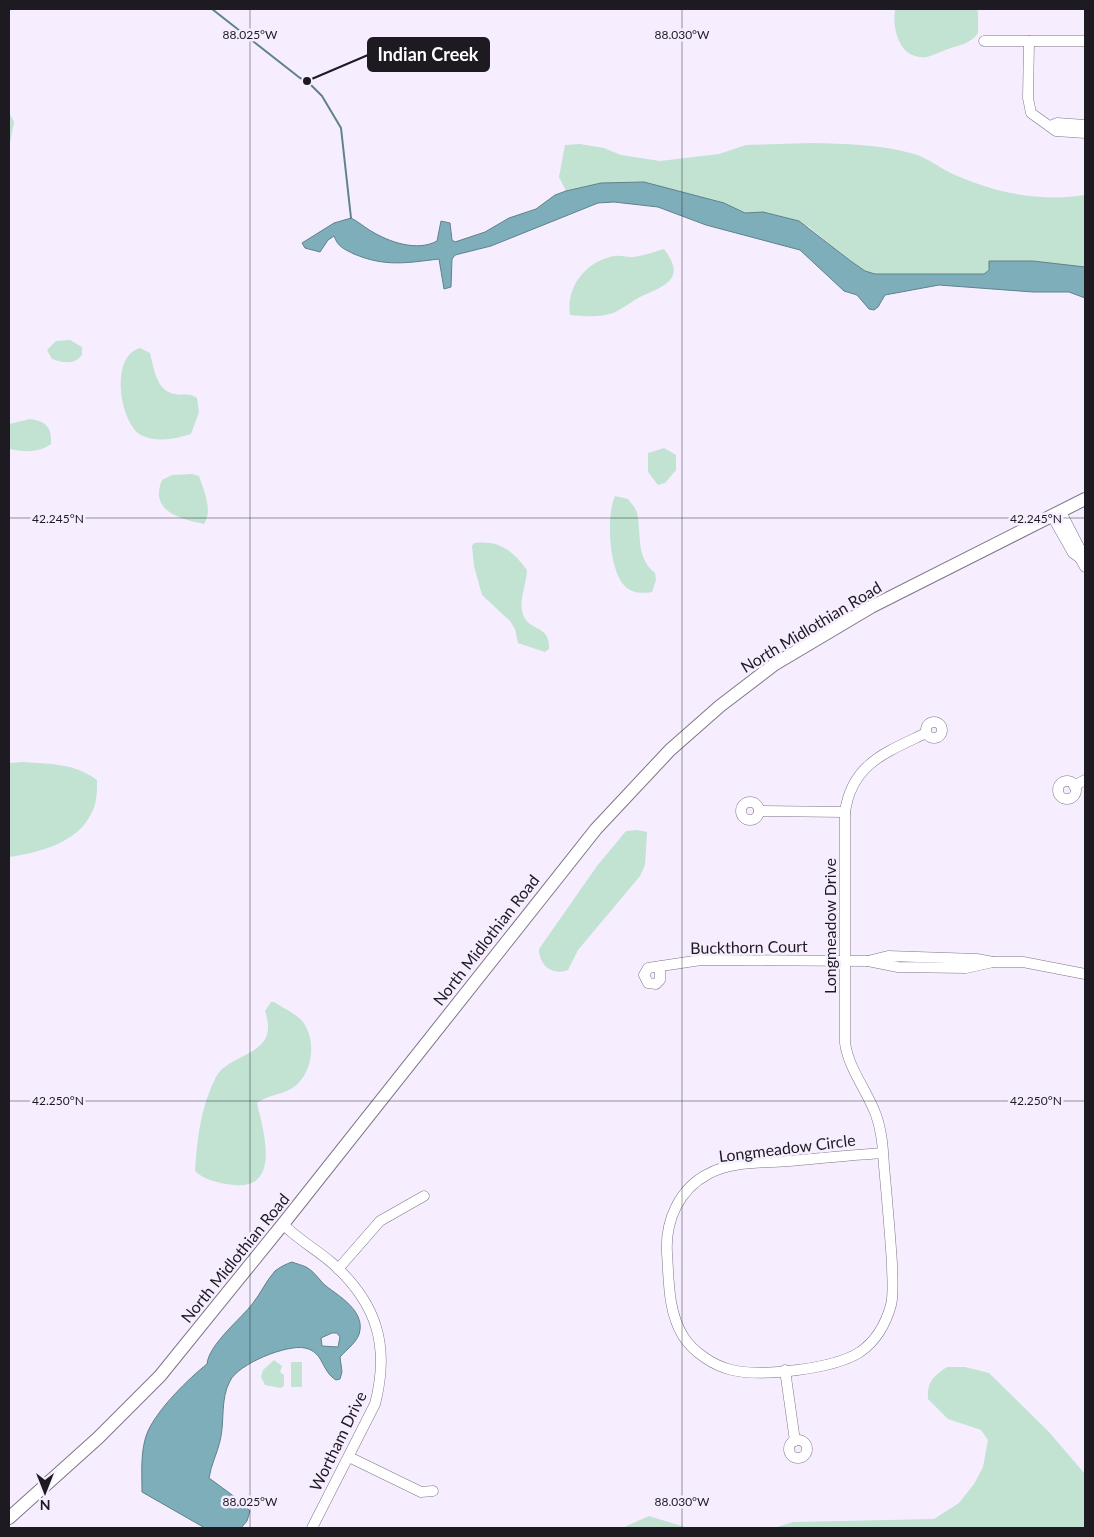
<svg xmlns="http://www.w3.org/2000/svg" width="1094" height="1537" font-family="Lato,sans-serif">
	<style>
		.green { fill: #c2e2d2 }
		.water { fill: #7daeb9; stroke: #60828b; fill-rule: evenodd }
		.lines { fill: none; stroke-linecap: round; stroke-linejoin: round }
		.stream { stroke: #60828b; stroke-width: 2 }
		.minor-casing { stroke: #7e7587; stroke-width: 11 }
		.major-casing { stroke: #7e7587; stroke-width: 14 }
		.minor { stroke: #fff; stroke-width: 10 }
		.major { stroke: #fff; stroke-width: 12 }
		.ticks { fill: none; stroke: #1d1a21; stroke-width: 1; stroke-opacity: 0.45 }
		.labels { text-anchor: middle; stroke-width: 5; stroke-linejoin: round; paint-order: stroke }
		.street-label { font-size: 16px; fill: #1d1a21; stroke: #f6eeff }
		.ticks-label { font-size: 12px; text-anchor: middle; fill: #1d1a21; stroke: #f6eeff; stroke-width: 5; stroke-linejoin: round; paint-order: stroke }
		.leader { fill: none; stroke: #1d1a21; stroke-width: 2 }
		.callout-dot { fill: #1d1a21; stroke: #f6eeff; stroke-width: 2 }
		.callout { fill: #1d1a21; stroke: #1d1a21; stroke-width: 2 }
		.callout-label { font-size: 18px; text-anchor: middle; font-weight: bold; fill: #fff }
	</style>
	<rect width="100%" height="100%" fill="#f6eeff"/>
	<g class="green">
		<path d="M 895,9 L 975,9 L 978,11 L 978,33 C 970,44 960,45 948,49 C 941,51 933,56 926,57 C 899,60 892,28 895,9 Z"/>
		<path d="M 9,112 L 14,122 L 9,148 Z"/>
		<path d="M 811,143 C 845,144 881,144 914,154 C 928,158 941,169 955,175 C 996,193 1041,202 1085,195 L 1085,267 L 996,261 L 984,274 L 875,274 L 865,271 L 852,262 L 809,227 L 786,218 L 763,212 L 745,213 L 724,203 L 601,183 L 566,191 L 559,177 L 565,145 L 580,144 L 604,148 L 621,155 L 660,161 L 719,154 L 746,145 Z"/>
		<path d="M 664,249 C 687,279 665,286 640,297 C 631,302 622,309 613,313 C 600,318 583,316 570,315 C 566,289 583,264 610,257 C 617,254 626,257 633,257 C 643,256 654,252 664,249 Z"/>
		<path d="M 70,340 L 82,347 L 82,355 C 74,365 63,363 52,359 L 47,350 L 56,341 Z"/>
		<path d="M 140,348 L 150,353 C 154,368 156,391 175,394 C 184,396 189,392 197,398 L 199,412 L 191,434 C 176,439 155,443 141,435 C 120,423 109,356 140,348 Z"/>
		<path d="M 30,419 C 46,421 52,428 51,444 C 39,453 24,452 9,449 L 9,424 Z"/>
		<path d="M 664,448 L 676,455 L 676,470 L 665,483 L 658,485 L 648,472 L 648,453 Z"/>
		<path d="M 192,474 L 199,476 C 204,491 213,510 204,524 C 180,519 149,511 162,480 L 172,475 Z"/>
		<path d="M 615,496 L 628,499 C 631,503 636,508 637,513 C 642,534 635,557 655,573 L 656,580 L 652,592 C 641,594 630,593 623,584 C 609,566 606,516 615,496 Z"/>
		<path d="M 474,543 C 500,540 513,551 527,570 C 527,584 517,603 524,617 C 532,632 550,625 549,649 L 545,652 L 518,643 L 515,629 L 510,621 L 482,595 L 474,566 L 472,546 Z"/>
		<path d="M 23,762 C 50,764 74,763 97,780 C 97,792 97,804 91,814 C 77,843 38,853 9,857 L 9,763 Z"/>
		<path d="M 637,830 L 647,832 L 645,865 L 640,876 L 578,950 L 568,970 C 552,976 539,965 539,949 L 597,866 L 626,831 Z"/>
		<path d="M 271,1002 L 274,1002 C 283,1008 297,1014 303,1022 C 318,1043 312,1078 289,1090 C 278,1095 266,1096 257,1103 C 263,1129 282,1190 234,1185 C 219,1183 206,1181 195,1171 C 197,1138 201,1106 216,1077 C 230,1051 281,1057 265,1011 Z"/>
		<path d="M 274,1360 L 282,1366 L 280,1372 L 284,1375 L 284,1386 L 281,1388 L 265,1385 L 261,1377 L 263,1370 Z"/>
		<rect x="291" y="1362" width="11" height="25"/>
		<path d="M 947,1367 L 965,1367 L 989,1373 L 1049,1432 L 1085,1474 L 1085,1528 L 774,1528 L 793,1522 L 934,1519 L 959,1503 L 974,1484 L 983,1467 L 988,1440 L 981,1430 L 948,1419 L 928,1399 C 927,1381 934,1376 947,1367 Z"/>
		<path d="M 649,1516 L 688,1528 L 622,1528 Z"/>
	</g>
	<g class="water">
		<path d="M 644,182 L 724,203 L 745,213 L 763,212 L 799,221 L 852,262 L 865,271 L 875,274 L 984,274 L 989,270 L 989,261 L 1033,261 L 1085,267 L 1085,298 L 1069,292 L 1033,292 L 939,285 L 885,295 L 878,307 L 874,310 L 869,309 L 857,295 L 844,291 L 800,250 L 706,225 L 658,207 L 614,202 L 598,203 L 491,246 L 455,255 L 452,259 L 451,287 L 444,289 L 439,259 C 406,263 385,267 354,254 C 344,249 338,247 334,236 L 328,240 L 320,252 L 305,248 L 302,243 L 334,223 L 351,218 C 359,222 364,227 371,231 C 389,242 417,252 437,241 L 441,221 L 450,223 L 452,240 L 455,242 L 485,232 L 509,218 L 536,209 L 555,195 L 566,191 L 601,183 Z"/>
		<path d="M 292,1262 C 297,1264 302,1265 306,1267 C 315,1272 319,1280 326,1286 C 339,1296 363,1310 360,1330 C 359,1341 347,1349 340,1357 L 342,1372 L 340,1379 L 336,1380 C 321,1371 324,1352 305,1348 C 287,1344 238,1364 230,1381 C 220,1399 225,1422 220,1441 C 217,1454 211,1465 209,1478 L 239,1500 L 250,1511 L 247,1521 L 241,1528 L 205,1528 L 142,1492 C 142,1473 140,1449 148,1431 C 158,1409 188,1379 207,1364 C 209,1344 241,1319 253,1303 C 261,1293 266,1281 275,1271 C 280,1267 286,1264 292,1262 ZM 332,1333 L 337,1333 L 340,1337 L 338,1347 L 322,1346 L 321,1338 Z"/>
	</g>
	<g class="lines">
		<path class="stream" d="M 212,9 L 300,78 L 307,81 L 322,96 L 341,128 L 351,218"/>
		<defs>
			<g id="minor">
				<path d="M 984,41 L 1085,41"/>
				<path d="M 1029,41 L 1028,98 L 1031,113 L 1056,131 L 1085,133"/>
				<path d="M 1050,126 L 1057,123 L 1085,125"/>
				<path d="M 1061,512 L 1080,549 L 1080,558 L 1085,567"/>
				<path d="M 1052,516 L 1073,553 L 1080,558"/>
				<circle cx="934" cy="730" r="8"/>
				<circle cx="1067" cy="790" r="9"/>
				<path d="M 1074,786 L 1085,780"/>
				<circle cx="750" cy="811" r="9"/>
				<path d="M 759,811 L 845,812"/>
				<path d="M 868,961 L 888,956 L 977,959 L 993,962 L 1023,962 L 1085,974"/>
				<path d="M 660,966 L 660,980 L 656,984 L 648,983 L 644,975 L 648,968 L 701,960 L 868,961 L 898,967 L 966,968 L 993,962"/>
				<path d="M 883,1153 C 852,1155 821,1158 789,1161 C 763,1163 731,1161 708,1174 C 679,1189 665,1221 667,1253 C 669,1282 668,1311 683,1336 C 693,1352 714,1366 732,1370 C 762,1377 834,1369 860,1352 C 876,1341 886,1323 891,1305 C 894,1292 892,1278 892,1264 C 890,1231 887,1199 884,1166 C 883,1149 882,1132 876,1115 C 867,1090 849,1070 845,1043 L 845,812 C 852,763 887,752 926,733"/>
				<path d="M 283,1224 C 297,1239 316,1249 332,1263 C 377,1303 390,1346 375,1404 L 312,1528"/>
				<path d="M 338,1269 L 380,1221 L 424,1196"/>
				<path d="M 785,1370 L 795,1441"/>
				<circle cx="798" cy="1449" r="9"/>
				<path d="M 349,1457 L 421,1492 L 433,1491"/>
			</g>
			<path id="major" d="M 9,1518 L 98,1438 L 160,1376 L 283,1224 L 596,829 L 670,750 L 720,706 L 775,664 L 871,607 L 1085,499"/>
		</defs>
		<use href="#minor" class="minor-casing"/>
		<use href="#major" class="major-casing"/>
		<use href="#minor" class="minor"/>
		<use href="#major" class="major"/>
	</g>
	<path class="ticks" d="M 250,9 L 250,1528M 682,9 L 682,1528M 9,518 L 1085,518M 9,1101 L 1085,1101"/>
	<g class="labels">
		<g class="street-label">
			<text transform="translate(811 627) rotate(-31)" y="6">North Midlothian Road</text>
			<text transform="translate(830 926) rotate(-90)" y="6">Longmeadow Drive</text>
			<text transform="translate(486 940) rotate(-52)" y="6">North Midlothian Road</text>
			<text transform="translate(749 947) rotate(-1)" y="6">Buckthorn Court</text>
			<text transform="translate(787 1148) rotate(-7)" y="6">Longmeadow Circle</text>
			<text transform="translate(235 1258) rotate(-51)" y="6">North Midlothian Road</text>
			<text transform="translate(338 1441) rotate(-64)" y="6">Wortham Drive</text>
		</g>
	</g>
	<g class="ticks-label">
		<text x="250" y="39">88.025°W</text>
		<text x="682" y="39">88.030°W</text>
		<text x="1036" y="523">42.245°N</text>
		<text x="58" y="523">42.245°N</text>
		<text x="1036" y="1105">42.250°N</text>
		<text x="58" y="1105">42.250°N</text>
		<text x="250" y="1506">88.025°W</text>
		<text x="682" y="1506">88.030°W</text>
	</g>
	<path class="leader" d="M307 81L368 55"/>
	<circle class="callout-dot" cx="307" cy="81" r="5"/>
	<rect class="callout" x="368" y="38" width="121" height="33" rx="5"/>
	<g class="callout-label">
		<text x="428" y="61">Indian Creek</text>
	</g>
	<rect width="1094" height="1537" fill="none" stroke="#1d1a21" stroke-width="20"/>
	<g transform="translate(45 1492) rotate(180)" stroke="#f6eeff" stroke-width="4" paint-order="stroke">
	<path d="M0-4L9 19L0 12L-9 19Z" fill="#1d1a21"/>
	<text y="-8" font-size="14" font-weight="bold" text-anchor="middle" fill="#1d1a21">N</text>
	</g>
</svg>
